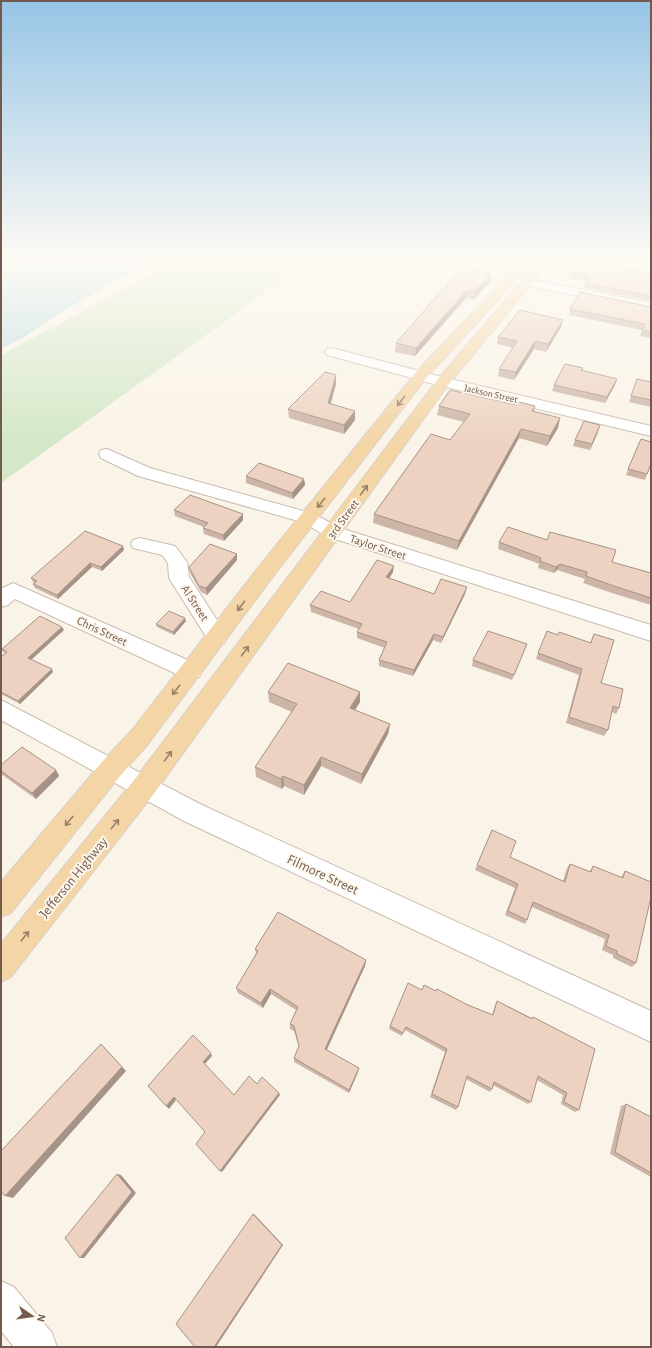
<svg xmlns="http://www.w3.org/2000/svg" width="652" height="1348" font-family="'Alegreya Sans',sans-serif">
	<style>
		.green { fill: #d4e7c7 }
		.water { fill: #bddee2; stroke: #a4cdd3 }
		.lines { fill: none; stroke-linecap: round; stroke-linejoin: round }
		.minor-casing { stroke: #ccbbae; stroke-width: 2 }
		.major-casing { stroke: #d8d1cd; stroke-width: 2 }
		.minor { fill: #fff; fill-rule: evenodd }
		.major { fill: #f3d5a6; fill-rule: evenodd }
		.wall { fill: #ccb5a6 }
		.shaded-wall { fill: #a69387 }
		.building { fill: #edd2c1; stroke: #a69387 }
		.oneway { stroke: #997f68 }
		.labels { text-anchor: middle; stroke-width: 4; stroke-linejoin: round; paint-order: stroke }
		.far-street-label { font-size: 10px; fill: #725a4e; stroke: #fdf7ed }
		.street-label { font-size: 12px; fill: #725a4e; stroke: #fdf7ed }
		.near-street-label { font-size: 14px; fill: #725a4e; stroke: #fdf7ed }
	</style>
	<rect width="100%" height="100%" fill="#faf3e7"/>
	<path class="green" d="M 185,257 L 311,257 L 234,315 L 1,483 L 1,355 Z"/>
	<path class="water" d="M 1,257 L 159,257 L 106,285 L 49,319 L 23,337 L 1,348 Z"/>
	<g class="lines">
		<defs>
			<g id="minor">
				<path d="M 439,261 L 651,303 L 651,311 L 435,267 L 433,265 L 435,263 Z"/>
				<path d="M 332,348 L 446,378 L 651,426 L 651,436 L 438,385 L 327,355 L 325,352 L 327,349 Z"/>
				<path d="M 107,449 L 150,468 L 314,514 L 340,528 L 651,625 L 651,641 L 326,536 L 302,522 L 138,476 L 101,458 L 99,454 L 101,450 Z"/>
				<path d="M 140,538 L 175,546 L 187,562 L 189,577 L 228,637 L 224,643 L 217,645 L 210,643 L 169,578 L 168,563 L 162,555 L 133,548 L 131,544 L 133,540 Z"/>
				<path d="M 13,583 L 199,665 L 202,671 L 199,677 L 191,679 L 183,677 L 15,599 L 8,605 L 1,607 L 1,589 Z"/>
				<path d="M 1,700 L 202,805 L 651,1011 L 651,1042 L 184,821 L 1,720 Z"/>
				<path d="M 1,1281 L 14,1287 L 52,1333 L 57,1347 L 14,1347 L 1,1331 Z"/>
			</g>
			<g id="major">
				<path d="M 542,257 L 554,257 L 448,385 L 153,795 L 11,977 L 1,982 L 1,944 L 135,779 L 438,379 Z"/>
				<path d="M 520,265 L 526,269 L 524,272 L 427,377 L 275,574 L 148,744 L 120,776 L 11,913 L 1,917 L 1,882 L 102,762 L 132,730 L 261,564 L 417,371 L 516,266 Z"/>
			</g>
		</defs>
		<use href="#minor" class="minor-casing"/>
		<use href="#major" class="major-casing"/>
		<use href="#minor" class="minor"/>
		<use href="#major" class="major"/>
	</g>
	<g class="wall">
		<path d="M 580,257 L 606,257 L 602,265 L 640,275 L 651,277 L 651,301 L 584,288 L 586,281 L 568,278 L 570,272 Z"/>
		<path d="M 490,282 L 473,300 L 466,298 L 415,356 L 395,352 L 396,343 L 446,287 L 447,284 Z"/>
		<path d="M 651,307 L 651,338 L 640,336 L 642,330 L 569,315 L 570,309 Z"/>
		<path d="M 563,320 L 561,327 L 546,352 L 534,349 L 514,380 L 498,376 L 499,369 L 513,348 L 497,344 L 498,337 Z"/>
		<path d="M 583,368 L 582,370 L 615,385 L 605,403 L 552,391 L 554,385 Z"/>
		<path d="M 336,375 L 336,384 L 331,404 L 355,420 L 344,434 L 289,418 L 288,409 Z"/>
		<path d="M 637,379 L 651,382 L 651,407 L 629,402 Z"/>
		<path d="M 517,405 L 535,406 L 534,412 L 560,418 L 558,428 L 547,446 L 519,438 L 457,550 L 373,523 L 374,514 L 450,440 L 464,422 L 437,415 L 439,406 Z"/>
		<path d="M 598,432 L 590,450 L 573,446 L 575,440 Z"/>
		<path d="M 651,464 L 645,480 L 626,475 L 628,469 Z"/>
		<path d="M 246,476 L 304,479 L 305,485 L 293,499 L 246,483 Z"/>
		<path d="M 174,510 L 243,520 L 224,541 L 204,534 L 203,528 L 204,527 L 175,516 Z"/>
		<path d="M 499,542 L 612,562 L 651,573 L 651,605 L 612,593 L 583,583 L 585,579 L 557,570 L 554,573 L 538,568 L 539,564 L 537,563 L 498,549 Z"/>
		<path d="M 123,546 L 124,550 L 102,571 L 92,567 L 58,599 L 35,588 L 33,584 L 35,583 L 33,582 L 31,578 Z"/>
		<path d="M 237,554 L 237,560 L 207,595 L 201,592 L 190,573 L 189,567 Z"/>
		<path d="M 393,572 L 389,578 L 434,594 L 465,594 L 441,643 L 433,640 L 413,676 L 379,666 L 379,660 L 385,648 L 357,638 L 357,632 L 359,629 L 311,612 L 310,605 L 350,602 Z"/>
		<path d="M 186,621 L 174,635 L 157,627 L 156,624 Z"/>
		<path d="M 64,630 L 31,659 L 53,672 L 20,704 L 1,694 L 1,657 L 6,653 L 3,652 L 2,649 Z"/>
		<path d="M 594,634 L 601,683 L 619,708 L 616,714 L 612,712 L 608,730 L 604,736 L 566,723 L 579,675 L 536,659 L 538,653 L 558,635 L 590,643 Z"/>
		<path d="M 525,649 L 512,680 L 472,666 L 473,660 Z"/>
		<path d="M 268,692 L 360,692 L 360,702 L 355,710 L 390,724 L 388,734 L 361,784 L 321,766 L 304,795 L 284,786 L 282,789 L 256,777 L 255,767 L 292,712 L 269,702 Z"/>
		<path d="M 1,765 L 56,770 L 59,776 L 36,799 L 1,774 Z"/>
		<path d="M 492,830 L 510,857 L 563,881 L 567,868 L 570,864 L 589,872 L 593,866 L 621,877 L 625,871 L 636,963 L 632,967 L 613,958 L 613,955 L 602,950 L 605,939 L 532,907 L 527,920 L 525,924 L 505,915 L 515,888 L 475,870 Z"/>
		<path d="M 255,949 L 366,960 L 365,966 L 327,1050 L 359,1068 L 358,1072 L 349,1093 L 294,1062 L 294,1058 L 299,1047 L 294,1031 L 290,1029 L 290,1024 L 296,1010 L 271,994 L 263,1008 L 238,993 L 236,988 L 256,954 Z"/>
		<path d="M 422,990 L 436,991 L 492,1015 L 495,1005 L 497,1001 L 532,1018 L 533,1017 L 579,1110 L 575,1112 L 561,1104 L 563,1095 L 537,1080 L 531,1102 L 528,1104 L 493,1085 L 492,1089 L 490,1092 L 466,1079 L 458,1107 L 456,1110 L 430,1097 L 445,1052 L 405,1030 L 402,1036 L 389,1029 L 390,1026 Z"/>
		<path d="M 626,1104 L 651,1117 L 651,1177 L 610,1154 L 621,1106 Z"/>
	</g>
	<g class="shaded-wall">
		<path d="M 604,257 L 606,257 L 599,270 L 600,264 Z"/>
		<path d="M 491,274 L 490,282 L 473,300 L 475,291 Z"/>
		<path d="M 467,290 L 466,298 L 415,356 L 416,348 Z"/>
		<path d="M 563,320 L 561,327 L 546,352 L 548,344 Z"/>
		<path d="M 535,341 L 534,349 L 514,380 L 516,372 Z"/>
		<path d="M 336,375 L 336,384 L 328,412 L 328,403 Z"/>
		<path d="M 617,379 L 615,385 L 605,403 L 607,397 Z"/>
		<path d="M 355,411 L 355,420 L 344,434 L 344,425 Z"/>
		<path d="M 560,418 L 558,428 L 547,446 L 550,436 Z"/>
		<path d="M 600,425 L 598,432 L 590,450 L 592,444 Z"/>
		<path d="M 521,429 L 519,438 L 457,550 L 459,541 Z"/>
		<path d="M 304,479 L 305,485 L 293,499 L 292,493 Z"/>
		<path d="M 243,514 L 243,520 L 224,541 L 223,535 Z"/>
		<path d="M 123,546 L 124,550 L 102,571 L 101,567 Z"/>
		<path d="M 237,554 L 237,560 L 207,595 L 206,588 Z"/>
		<path d="M 90,563 L 92,567 L 58,599 L 57,595 Z"/>
		<path d="M 560,564 L 557,570 L 554,573 L 556,567 Z"/>
		<path d="M 394,566 L 393,572 L 386,584 L 386,577 Z"/>
		<path d="M 467,587 L 465,594 L 441,643 L 443,637 Z"/>
		<path d="M 185,618 L 186,621 L 174,635 L 173,632 Z"/>
		<path d="M 62,627 L 64,630 L 30,661 L 28,658 Z"/>
		<path d="M 434,634 L 433,640 L 413,676 L 414,670 Z"/>
		<path d="M 52,669 L 53,672 L 20,704 L 18,701 Z"/>
		<path d="M 360,692 L 360,702 L 350,718 L 350,708 Z"/>
		<path d="M 390,724 L 388,734 L 361,784 L 362,774 Z"/>
		<path d="M 321,757 L 321,766 L 304,795 L 304,785 Z"/>
		<path d="M 56,770 L 59,776 L 36,799 L 32,793 Z"/>
		<path d="M 283,776 L 284,786 L 282,789 L 281,779 Z"/>
		<path d="M 366,960 L 365,966 L 325,1053 L 325,1049 Z"/>
		<path d="M 270,989 L 271,994 L 263,1008 L 261,1003 Z"/>
		<path d="M 101,1044 L 126,1071 L 13,1198 L 5,1196 Z"/>
		<path d="M 211,1053 L 212,1056 L 204,1065 L 203,1062 Z"/>
		<path d="M 359,1068 L 358,1072 L 349,1093 L 349,1090 Z"/>
		<path d="M 279,1093 L 280,1095 L 222,1172 L 220,1171 Z"/>
		<path d="M 174,1097 L 176,1100 L 169,1109 L 166,1106 Z"/>
		<path d="M 117,1174 L 121,1175 L 136,1193 L 84,1258 L 80,1258 Z"/>
		<path d="M 253,1214 L 255,1215 L 283,1245 L 216,1347 L 214,1347 Z"/>
	</g>
	<g class="building">
		<path d="M 580,257 L 604,257 L 600,264 L 641,272 L 640,275 L 651,277 L 651,296 L 585,283 L 589,276 L 570,272 Z"/>
		<path d="M 463,268 L 491,274 L 475,291 L 467,290 L 416,348 L 396,343 L 443,289 L 449,284 L 447,284 Z"/>
		<path d="M 580,292 L 651,307 L 651,332 L 642,330 L 645,324 L 570,309 Z"/>
		<path d="M 520,310 L 563,320 L 548,344 L 535,341 L 516,372 L 499,369 L 517,341 L 498,337 Z"/>
		<path d="M 565,364 L 583,368 L 581,370 L 617,379 L 607,397 L 554,385 Z"/>
		<path d="M 325,372 L 336,375 L 328,403 L 355,411 L 344,425 L 288,409 Z"/>
		<path d="M 637,379 L 651,382 L 651,400 L 631,396 Z"/>
		<path d="M 450,390 L 517,405 L 519,402 L 535,406 L 532,411 L 560,418 L 550,436 L 521,429 L 459,541 L 374,514 L 431,434 L 450,440 L 470,414 L 439,406 Z"/>
		<path d="M 584,421 L 600,425 L 592,444 L 575,440 Z"/>
		<path d="M 641,439 L 651,442 L 651,464 L 647,474 L 628,469 Z"/>
		<path d="M 259,463 L 304,479 L 292,493 L 246,476 Z"/>
		<path d="M 190,495 L 243,514 L 223,535 L 203,528 L 208,523 L 174,510 Z"/>
		<path d="M 508,527 L 547,540 L 550,532 L 616,550 L 612,562 L 651,573 L 651,598 L 614,586 L 586,576 L 587,572 L 560,564 L 556,567 L 540,561 L 541,558 L 539,557 L 499,542 Z"/>
		<path d="M 85,531 L 123,546 L 101,567 L 90,563 L 57,595 L 33,584 L 37,581 L 31,578 Z"/>
		<path d="M 210,544 L 237,554 L 206,588 L 199,586 L 189,567 Z"/>
		<path d="M 377,560 L 394,566 L 386,577 L 434,594 L 441,579 L 467,587 L 443,637 L 434,634 L 414,670 L 379,660 L 387,642 L 357,632 L 362,624 L 310,605 L 321,591 L 350,602 Z"/>
		<path d="M 169,611 L 185,618 L 173,632 L 156,624 Z"/>
		<path d="M 40,616 L 62,627 L 28,658 L 52,669 L 18,701 L 1,692 L 1,657 L 7,652 L 2,649 Z"/>
		<path d="M 488,631 L 527,644 L 514,675 L 473,660 Z"/>
		<path d="M 547,631 L 558,635 L 559,632 L 591,643 L 594,634 L 614,640 L 601,683 L 623,689 L 619,708 L 613,706 L 608,730 L 569,717 L 582,669 L 538,653 Z"/>
		<path d="M 288,663 L 360,692 L 350,708 L 390,724 L 362,774 L 321,757 L 304,785 L 283,776 L 281,779 L 255,767 L 297,704 L 268,692 Z"/>
		<path d="M 22,747 L 56,770 L 32,793 L 1,771 L 1,765 Z"/>
		<path d="M 492,830 L 516,841 L 510,857 L 565,882 L 570,864 L 591,872 L 593,866 L 623,878 L 625,871 L 651,882 L 651,897 L 636,963 L 617,954 L 617,951 L 606,946 L 609,935 L 533,902 L 527,920 L 508,911 L 518,884 L 477,865 Z"/>
		<path d="M 278,912 L 366,960 L 325,1049 L 359,1068 L 349,1090 L 294,1058 L 299,1046 L 294,1026 L 290,1024 L 298,1007 L 270,989 L 261,1003 L 236,988 L 258,951 L 255,949 Z"/>
		<path d="M 408,983 L 422,990 L 424,985 L 436,991 L 437,989 L 468,1005 L 493,1015 L 497,1001 L 532,1019 L 533,1017 L 595,1049 L 579,1110 L 564,1102 L 567,1093 L 538,1076 L 531,1102 L 494,1082 L 492,1089 L 467,1076 L 458,1107 L 432,1094 L 447,1049 L 406,1027 L 403,1033 L 390,1026 Z"/>
		<path d="M 193,1035 L 211,1053 L 203,1062 L 234,1095 L 249,1076 L 257,1084 L 262,1077 L 279,1093 L 220,1171 L 196,1144 L 205,1132 L 174,1097 L 166,1106 L 148,1086 Z"/>
		<path d="M 101,1044 L 122,1067 L 5,1196 L 1,1191 L 1,1151 Z"/>
		<path d="M 626,1104 L 651,1117 L 651,1173 L 615,1152 Z"/>
		<path d="M 117,1174 L 132,1192 L 80,1258 L 65,1238 Z"/>
		<path d="M 253,1214 L 282,1245 L 214,1347 L 195,1347 L 176,1324 Z"/>
	</g>
	<defs><path id="oneway-shaft" d="M-6 0H5M1.5-3L5.5 0L1.5 3" fill="none" stroke-width="1.6" stroke-linecap="round" stroke-linejoin="round"/></defs>
	<g class="oneway">
		<use href="#oneway-shaft" transform="translate(401 401) rotate(128)"/>
		<use href="#oneway-shaft" transform="translate(364 490) rotate(-54)"/>
		<use href="#oneway-shaft" transform="translate(321 503) rotate(128)"/>
		<use href="#oneway-shaft" transform="translate(241 606) rotate(127)"/>
		<use href="#oneway-shaft" transform="translate(245 651) rotate(-54)"/>
		<use href="#oneway-shaft" transform="translate(176 690) rotate(128)"/>
		<use href="#oneway-shaft" transform="translate(168 756) rotate(-54)"/>
		<use href="#oneway-shaft" transform="translate(69 821) rotate(130)"/>
		<use href="#oneway-shaft" transform="translate(115 824) rotate(-51)"/>
		<use href="#oneway-shaft" transform="translate(25 936) rotate(-51)"/>
	</g>
	<linearGradient id="sky" x2="0" y2="1"><stop stop-color="#97c5e6"/><stop offset="0.58" stop-color="#fdfaf4"/><stop offset="1" stop-color="#fdfaf4" stop-opacity="0"/></linearGradient>
	<rect width="652" height="446" fill="url(#sky)"/>
	<g class="labels">
		<g class="far-street-label">
			<text transform="translate(491 393) rotate(13)" y="4">Jackson Street</text>
		</g>
		<g class="street-label">
			<text transform="translate(343 519) rotate(-54)" y="4">3rd Street</text>
			<text transform="translate(378 547) rotate(18)" y="4">Taylor Street</text>
			<text transform="translate(195 603) rotate(57)" y="4">Al Street</text>
			<text transform="translate(102 631) rotate(25)" y="4">Chris Street</text>
		</g>
		<g class="near-street-label">
			<text transform="translate(323 874) rotate(25)" y="5">Filmore Street</text>
			<text transform="translate(73 877) rotate(-51)" y="5">Jefferson Highway</text>
		</g>
	</g>
	<rect width="652" height="1348" fill="none" stroke="#725a4e" stroke-width="4"/>
	<g transform="translate(32 1316) rotate(103)" stroke="#fdf7ed" stroke-width="3" paint-order="stroke">
	<path d="M0-3L7 15L0 10L-7 15Z" fill="#725a4e"/>
	<text y="-6" font-size="11" font-weight="bold" text-anchor="middle" fill="#725a4e">N</text>
	</g>
</svg>
